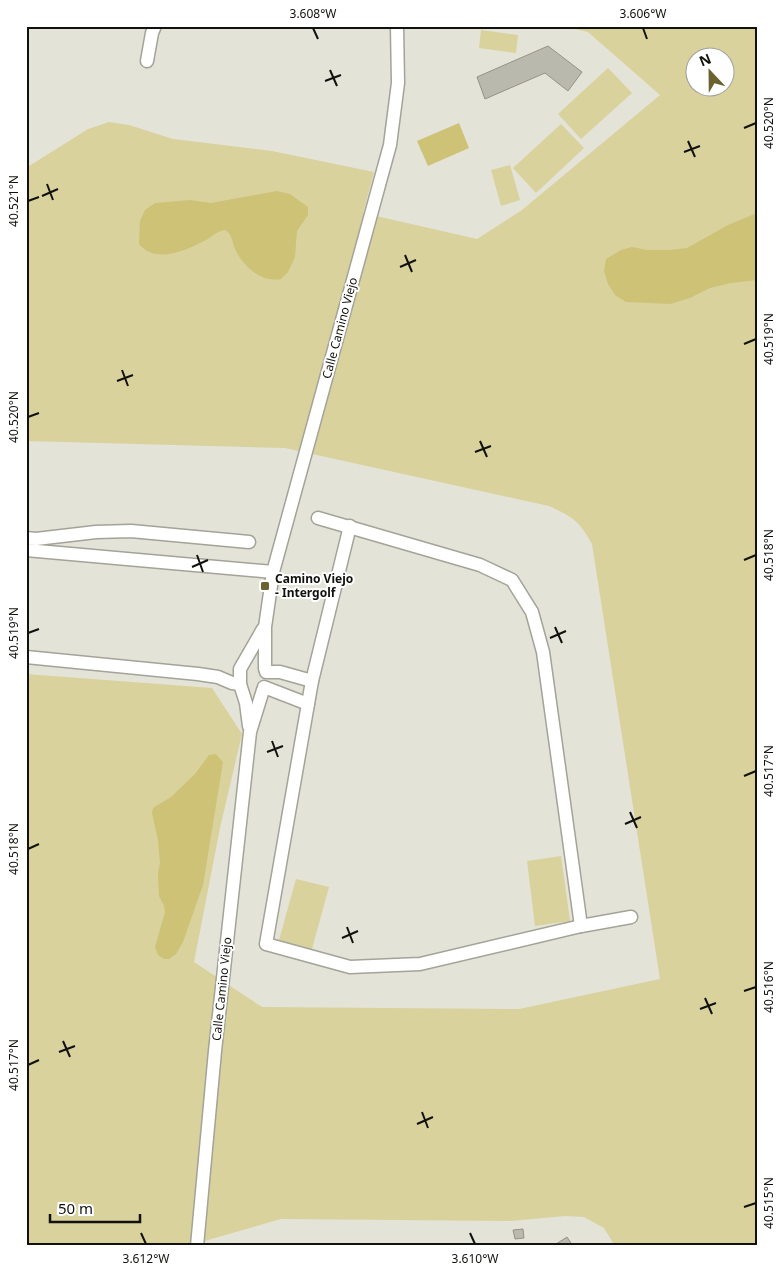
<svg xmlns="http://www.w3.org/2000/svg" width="783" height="1272" font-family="'Noto Sans',sans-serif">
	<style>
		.green { fill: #d9d29d; fill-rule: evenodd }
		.water { fill: #cdc276 }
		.building { fill: #bab9ad; stroke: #959388 }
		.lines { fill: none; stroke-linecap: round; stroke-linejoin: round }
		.minor-casing { stroke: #a4a398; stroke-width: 15 }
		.minor { stroke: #fff; stroke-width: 12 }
		.ticks { fill: none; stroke: #11110d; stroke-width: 2 }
		.poi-dot { fill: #6a632f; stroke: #fff; stroke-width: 2 }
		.labels { text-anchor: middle; stroke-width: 4; stroke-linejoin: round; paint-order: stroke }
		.street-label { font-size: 12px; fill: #11110d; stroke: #fff }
		.poi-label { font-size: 12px; font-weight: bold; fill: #11110d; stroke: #fff; text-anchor: start }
		.neatline { fill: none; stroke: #11110d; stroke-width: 2 }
		.ticks-label { font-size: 12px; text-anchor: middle; fill: #11110d }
	</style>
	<rect width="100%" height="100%" fill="#e4e3d7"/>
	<g class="green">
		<path d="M 562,26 L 757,26 L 757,1246 L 615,1246 L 604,1228 L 584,1217 L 565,1216 L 511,1221 L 281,1219 L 187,1246 L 26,1246 L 26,674 L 212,688 L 242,734 L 220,828 L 194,962 L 262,1007 L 519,1009 L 660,979 L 592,544 C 580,521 571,516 549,506 L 285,448 L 26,441 L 26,168 L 88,129 L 109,122 L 129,125 L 173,139 L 272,151 L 374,172 L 363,213 L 477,239 L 522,210 L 660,95 L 588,32 ZM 696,58 L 726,58 L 726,88 L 696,88 Z"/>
		<path d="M 481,30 L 518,35 L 516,53 L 479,48 Z"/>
		<path d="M 608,68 L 632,93 L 581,139 L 558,114 Z"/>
		<path d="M 561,124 L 584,148 L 536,193 L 513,168 Z"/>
		<path d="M 510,165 L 520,200 L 501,206 L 491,170 Z"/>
		<path d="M 561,856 L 570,921 L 535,926 L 527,861 Z"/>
		<path d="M 296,879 L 329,887 L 312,949 L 279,940 Z"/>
	</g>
	<g class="water">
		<path d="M 459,123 L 469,148 L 428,166 L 417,141 Z"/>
		<path d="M 277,191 L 290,194 L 308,207 L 308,215 L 297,231 L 295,257 L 288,272 L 281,279 C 262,283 244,267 236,251 C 232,244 233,234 225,230 C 216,231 211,238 204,241 C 185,251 155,264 139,244 L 140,221 L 145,210 L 155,203 L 190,200 L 211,203 Z"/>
		<path d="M 757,213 L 757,280 L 731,283 L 710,288 L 690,298 L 670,304 L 626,302 L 615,295 L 608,284 L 604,271 L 606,259 L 621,250 L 632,247 L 647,250 L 669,250 L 687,248 L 728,225 Z"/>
		<path d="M 216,754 L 223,762 L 203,885 L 183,942 L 176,954 L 169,959 L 164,959 L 158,955 L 155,947 L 165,912 L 164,906 L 159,896 L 158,873 L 160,863 L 158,840 L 152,813 L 153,808 L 171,797 L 195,774 L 209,755 Z"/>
	</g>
	<g class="building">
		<path d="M 548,46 L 582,72 L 568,91 L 545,73 L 485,99 L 477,77 Z"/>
		<path d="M 523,1229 L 524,1238 L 515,1239 L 513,1230 Z"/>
		<path d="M 567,1237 L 573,1246 L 553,1246 Z"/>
	</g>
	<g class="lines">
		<defs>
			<g id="minor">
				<path d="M 147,61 L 152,33 L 155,26"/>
				<path d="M 318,518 L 480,565 L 512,580 L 532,612 L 543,652 L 581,926"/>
				<path d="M 350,526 L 312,681 L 266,944 L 350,967 L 420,964 L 581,926 L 631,917"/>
				<path d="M 26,538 L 36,539 L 96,532 L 131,531 L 249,542"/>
				<path d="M 26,550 L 273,572"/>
				<path d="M 26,657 L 198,674 L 218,677 L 232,683 L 240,684"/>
				<path d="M 265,669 L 265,627 L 273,572 L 390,145 L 398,83 L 397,26"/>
				<path d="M 266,672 L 280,672 L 312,681"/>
				<path d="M 264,687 L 308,704"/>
				<path d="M 249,726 L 246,703 L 240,684 L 240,669 L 263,629"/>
				<path d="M 197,1246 L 215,1051 L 250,732 L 263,690"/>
			</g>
		</defs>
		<use href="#minor" class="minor-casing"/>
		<use href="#minor" class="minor"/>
	</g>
	<path class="ticks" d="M 313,28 L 318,39M 643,28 L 647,39M 330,70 L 337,86M 325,81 L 341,75M 744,128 L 756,123M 688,141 L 695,157M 684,152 L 700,146M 47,184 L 53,200M 42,196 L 58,189M 28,201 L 39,197M 405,255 L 412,272M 400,267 L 416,260M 744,344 L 756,339M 122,370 L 128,386M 117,381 L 133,375M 28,417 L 39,413M 480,441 L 487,457M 475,452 L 491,446M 197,555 L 203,572M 744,560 L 756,555M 192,567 L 208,560M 555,627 L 562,643M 28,633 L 39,629M 550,638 L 566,631M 272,741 L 278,757M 267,752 L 283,746M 744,776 L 756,771M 630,812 L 637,828M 625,824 L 641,817M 28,849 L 39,844M 347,927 L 353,943M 342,938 L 358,931M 744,991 L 756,987M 705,998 L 712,1014M 700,1009 L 716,1003M 63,1041 L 70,1057M 59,1052 L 75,1046M 28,1065 L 39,1060M 422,1112 L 428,1128M 417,1124 L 433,1117M 744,1207 L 756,1203M 141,1233 L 146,1244M 470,1233 L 475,1244"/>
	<rect class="poi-dot" x="260" y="581" width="10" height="10" rx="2.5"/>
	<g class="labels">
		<g class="street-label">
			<text transform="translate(340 328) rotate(-75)" y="4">Calle Camino Viejo</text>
			<text transform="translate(222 989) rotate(-84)" y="4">Calle Camino Viejo</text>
		</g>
		<g class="poi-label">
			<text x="275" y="583">Camino Viejo<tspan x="275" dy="14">- Intergolf</tspan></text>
		</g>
	</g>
	<rect width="783" height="1272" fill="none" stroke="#ffffff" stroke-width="55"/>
	<g transform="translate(710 72) rotate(338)"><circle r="24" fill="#ffffff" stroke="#a0a09e"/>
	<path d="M0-4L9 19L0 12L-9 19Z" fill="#6a632f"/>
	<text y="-8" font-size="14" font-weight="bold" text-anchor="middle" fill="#11110d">N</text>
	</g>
	<path d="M50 1214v8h90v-8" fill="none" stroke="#11110d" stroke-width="2.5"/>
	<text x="58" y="1214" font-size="15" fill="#11110d" stroke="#ffffff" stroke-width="4" paint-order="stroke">50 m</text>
	<rect x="28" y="28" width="728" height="1216" class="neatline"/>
	<g class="ticks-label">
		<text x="313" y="18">3.608°W</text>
		<text x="643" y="18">3.606°W</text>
		<text transform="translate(769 123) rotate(-90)" y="4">40.520°N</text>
		<text transform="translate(14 201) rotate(-90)" y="4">40.521°N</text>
		<text transform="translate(769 339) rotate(-90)" y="4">40.519°N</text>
		<text transform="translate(14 417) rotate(-90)" y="4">40.520°N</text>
		<text transform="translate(769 555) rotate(-90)" y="4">40.518°N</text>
		<text transform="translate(14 633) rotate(-90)" y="4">40.519°N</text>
		<text transform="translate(769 771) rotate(-90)" y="4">40.517°N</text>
		<text transform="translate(14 849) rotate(-90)" y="4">40.518°N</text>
		<text transform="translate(769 987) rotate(-90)" y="4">40.516°N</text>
		<text transform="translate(14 1065) rotate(-90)" y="4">40.517°N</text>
		<text transform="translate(769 1203) rotate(-90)" y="4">40.515°N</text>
		<text x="146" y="1263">3.612°W</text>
		<text x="475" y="1263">3.610°W</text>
	</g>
</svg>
